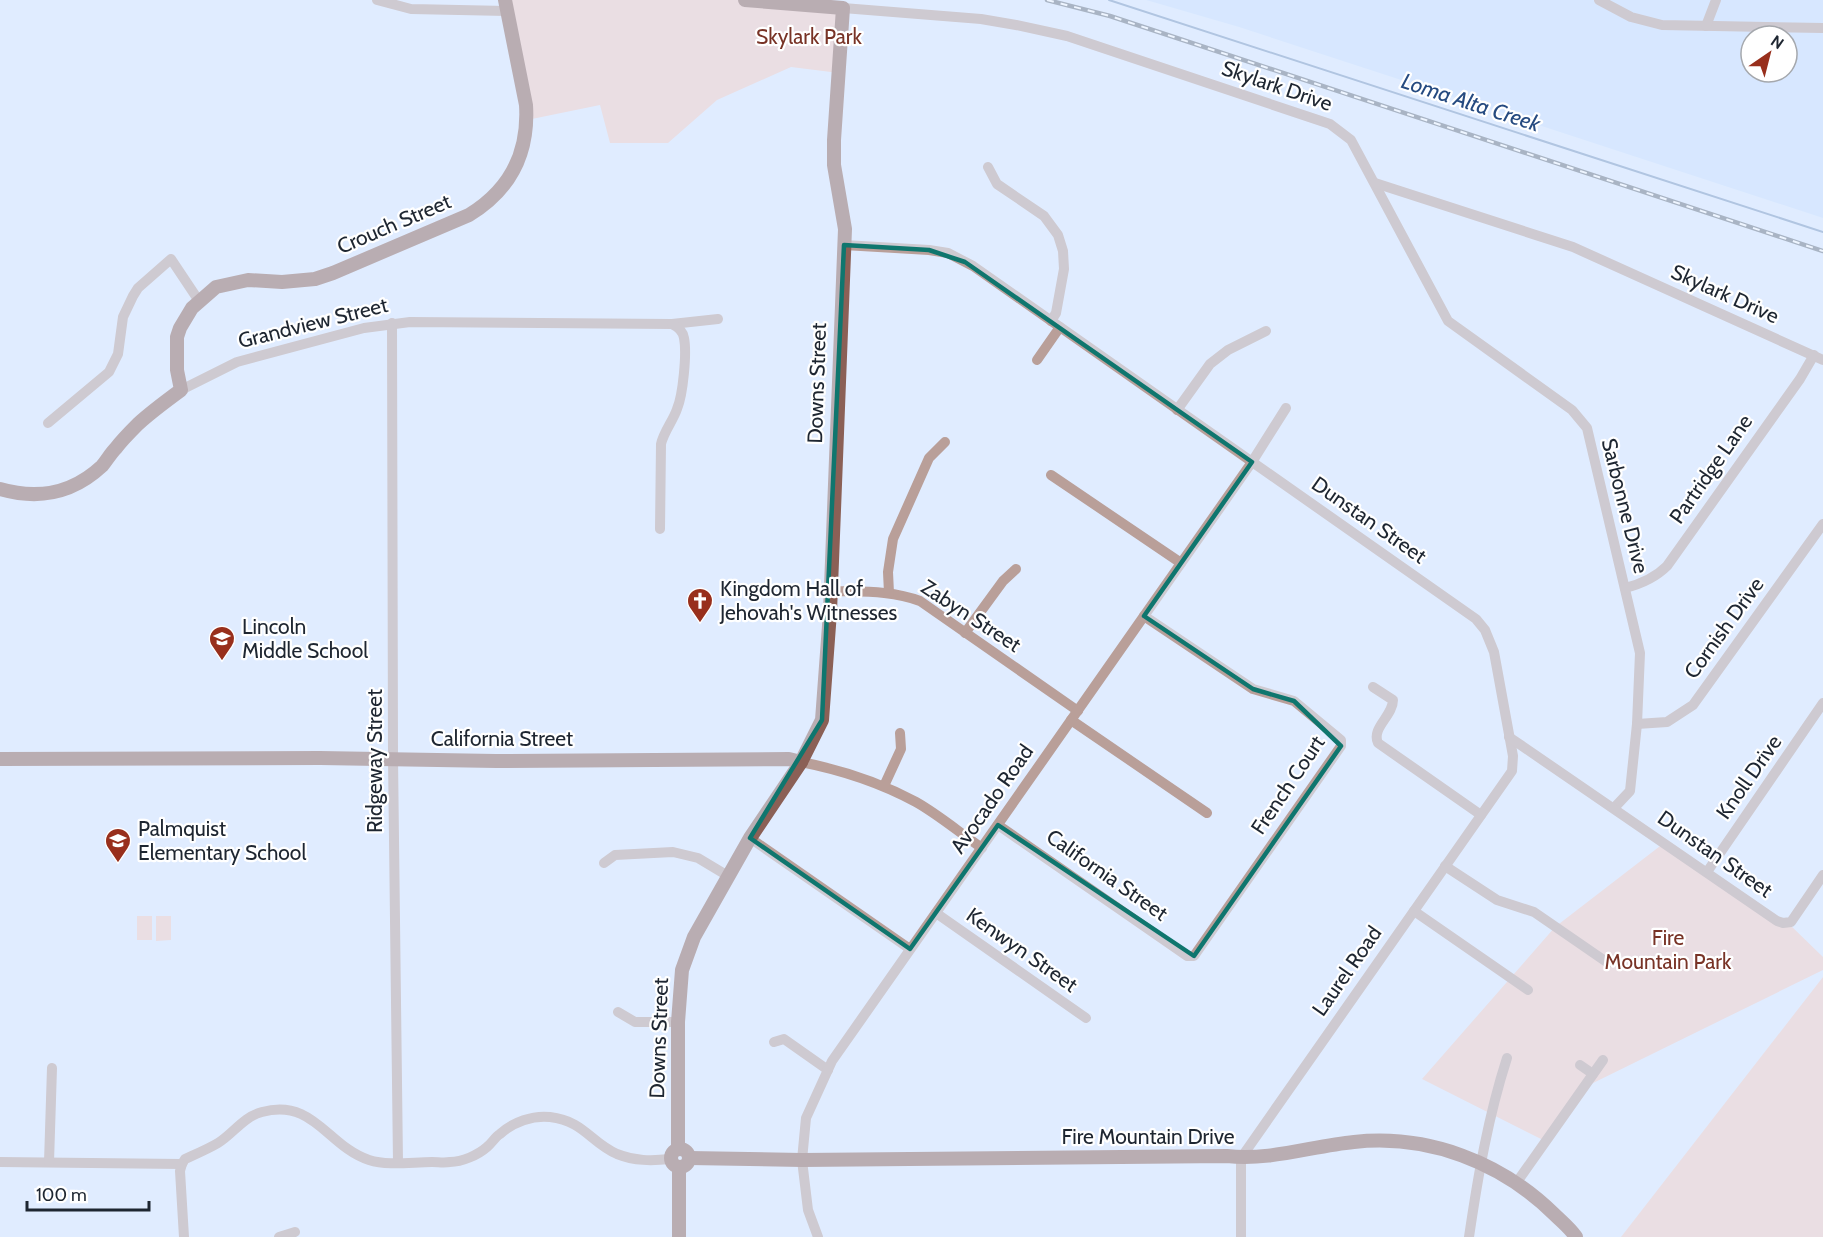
<svg xmlns="http://www.w3.org/2000/svg" width="1823" height="1237" font-family="Cabin,sans-serif">
	<style>
		.built { fill: #cde1fe; fill-rule: evenodd }
		.green { fill: #f5ccc2 }
		.lines { fill: none; stroke-linecap: round; stroke-linejoin: round }
		.stream { stroke: #7794bd; stroke-width: 2 }
		.minor { stroke: #b99f99; stroke-width: 10 }
		.major { stroke: #8b6056; stroke-width: 14 }
		.rail-casing { stroke: #666f7d; stroke-width: 4.5 }
		.rail { stroke: #fff; stroke-width: 2; stroke-dasharray: 7; stroke-linecap: butt }
		.marked { fill: none; stroke: #0f766e; stroke-width: 4.5; stroke-linejoin: round }
		.labels { text-anchor: middle; stroke-width: 4.5; stroke-linejoin: round; paint-order: stroke }
		.park-label { font-size: 21px; fill: #783326; stroke: #fff }
		.street-label { font-size: 21px; fill: #1e2631; stroke: #fff }
		.poi-label { font-size: 21px; fill: #1e2631; stroke: #fff; text-anchor: start }
		.water-label { font-size: 22px; font-style: italic; fill: #254a80; stroke: #fff }
	</style>
	<rect width="100%" height="100%" fill="#e0ecff"/>
	<path class="built" d="M 1146,0 L 1823,0 L 1823,218 L 1239,27 ZM 1751,36 L 1787,36 L 1787,72 L 1751,72 Z"/>
	<g class="green">
		<path d="M 505,0 L 745,0 L 844,8 L 839,73 L 791,67 L 717,100 L 668,143 L 610,143 L 600,105 L 527,120 Z"/>
		<path d="M 1664,843 L 1787,922 L 1823,957 L 1823,970 L 1585,1087 L 1547,1142 L 1422,1079 L 1555,927 Z"/>
		<rect x="137" y="916" width="15" height="24"/>
		<path d="M 156,916 L 171,916 L 171,940 L 156,941 Z"/>
		<path d="M 1823,977 L 1823,1237 L 1621,1237 Z"/>
	</g>
	<g class="lines">
		<path class="stream" d="M 1109,0 L 1823,232"/>
		<g class="minor">
			<path d="M 377,0 L 411,9 L 507,11"/>
			<path d="M 1599,0 L 1631,17 L 1662,25 L 1823,28"/>
			<path d="M 843,8 L 981,19 L 1016,25 L 1067,36 L 1330,124 L 1351,140 L 1448,321 L 1572,410 L 1587,428 L 1640,653 L 1637,724 L 1630,791 L 1614,808"/>
			<path d="M 1706,26 L 1716,0"/>
			<path d="M 988,167 L 997,184 L 1044,216 L 1058,235 L 1063,251 L 1064,269 L 1056,313 L 1051,321"/>
			<path d="M 1375,183 L 1573,247 L 1823,360"/>
			<path d="M 844,245 L 929,250 L 948,253 L 973,266 L 1476,619 L 1485,630 L 1494,652 L 1513,756 L 1512,771 L 1241,1158 L 1241,1237"/>
			<path d="M 392,323 L 393,758 L 398,1163"/>
			<path d="M 1037,360 L 1060,327"/>
			<path d="M 181,390 L 237,362 L 364,328 L 410,322 L 672,324 L 718,319"/>
			<path d="M 1177,410 L 1210,364 L 1228,350 L 1266,331"/>
			<path d="M 48,423 L 109,372 L 118,354 L 123,317 L 133,296 L 138,288 L 171,259 L 199,301"/>
			<path d="M 1051,475 L 1181,563"/>
			<path d="M 660,529 L 661,444 C 664,431 673,421 677,409 C 683,395 687,353 684,338 C 683,331 678,327 672,324"/>
			<path d="M 1625,588 C 1641,584 1655,578 1667,566 L 1800,379 L 1814,355"/>
			<path d="M 831,591 C 861,592 891,590 920,601 L 1078,711"/>
			<path d="M 889,593 L 888,572 L 893,539 L 929,458 L 945,442"/>
			<path d="M 965,633 L 1003,581 L 1016,569"/>
			<path d="M 1373,687 L 1393,700 C 1393,716 1371,728 1378,743 L 1481,815"/>
			<path d="M 1071,720 L 1207,813"/>
			<path d="M 1637,724 L 1667,722 L 1693,705 L 1823,524"/>
			<path d="M 1509,737 L 1777,921 L 1783,923 L 1791,922 L 1823,875"/>
			<path d="M 801,762 C 842,770 879,782 916,802 C 939,815 960,833 982,848"/>
			<path d="M 884,786 L 901,749 L 900,733"/>
			<path d="M 998,825 L 1187,956 L 1194,956 L 1341,746 L 1341,740 L 1294,701 L 1253,689 L 1144,616"/>
			<path d="M 750,838 L 910,949"/>
			<path d="M 604,863 L 615,855 L 673,852 L 698,858 L 728,876"/>
			<path d="M 1445,866 L 1497,900 L 1534,912 L 1608,963"/>
			<path d="M 1707,872 L 1823,703"/>
			<path d="M 1414,911 L 1528,990"/>
			<path d="M 936,913 L 1086,1018"/>
			<path d="M 618,1012 L 635,1022 L 678,1022"/>
			<path d="M 774,1042 L 784,1039 L 828,1070"/>
			<path d="M 1580,1065 L 1593,1074"/>
			<path d="M 0,1162 L 182,1164 L 185,1159 C 196,1154 208,1149 218,1143 C 234,1133 243,1117 262,1112 C 314,1098 327,1146 369,1160 C 388,1166 412,1162 432,1162 C 438,1162 444,1163 450,1162 C 462,1162 478,1155 487,1147 C 492,1143 495,1137 500,1134 C 513,1122 533,1115 550,1117 C 584,1121 590,1142 617,1154 C 635,1161 651,1161 670,1159"/>
			<path d="M 49,1162 L 52,1068"/>
			<path d="M 182,1164 L 180,1171 L 184,1237"/>
			<path d="M 1517,1182 L 1603,1060"/>
			<path d="M 279,1237 L 295,1232"/>
			<path d="M 818,1237 L 808,1210 L 802,1160 L 806,1118 L 832,1061 L 1252,462 L 1286,408"/>
			<path d="M 1469,1237 C 1478,1176 1488,1117 1507,1058"/>
		</g>
		<g class="major">
			<path d="M 0,489 C 38,500 72,494 102,466 C 107,460 111,453 116,448 C 122,440 130,432 138,424 C 151,412 166,401 181,390 L 177,370 L 177,337 L 180,328 L 192,308 L 216,287 L 248,280 L 282,282 L 315,279 L 333,273 L 469,215 C 510,190 529,153 526,105 L 505,0"/>
			<path d="M 0,759 L 320,758 L 496,761 L 789,759 L 801,762"/>
			<circle cx="680" cy="1158" r="9"/>
			<path d="M 678,1149 L 678,1022 L 682,970 L 694,937 L 750,838 L 801,762 L 822,720 L 830,612 L 845,229 L 834,165 L 834,140 L 843,8 L 745,0"/>
			<path d="M 689,1158 L 802,1160 L 1227,1156 C 1270,1161 1312,1146 1354,1142 C 1428,1134 1501,1162 1554,1214 C 1561,1221 1570,1228 1576,1237"/>
			<path d="M 679,1168 L 679,1237"/>
		</g>
		<defs>
			<path id="rail" d="M 1047,0 L 1110,16 L 1823,251"/>
		</defs>
		<use href="#rail" class="rail-casing"/>
		<use href="#rail" class="rail"/>
	</g>
	<path d="M0 0H1823V1237H0ZM 844,245 L 929,250 L 965,262 L 1252,462 L 1144,616 L 1253,689 L 1294,701 L 1341,746 L 1194,956 L 998,825 L 910,949 L 750,838 L 822,720 Z" fill="#e0ecff" fill-opacity=".55" fill-rule="evenodd"/>
	<path class="marked" d="M 844,245 L 929,250 L 965,262 L 1252,462 L 1144,616 L 1253,689 L 1294,701 L 1341,746 L 1194,956 L 998,825 L 910,949 L 750,838 L 822,720 Z"/>
	<defs>
		<symbol id="church-pin" viewBox="-11 -11 22 30"><path d="M0 17L-7.5 6A9.5 9.5 0 1 1 7.5 6Z" fill="#982f1c" stroke="#fff"/><path d="M-1.2-6h2.4v3.5h3.3v2.4h-3.3V6h-2.4V-.1h-3.3v-2.4h3.3Z" fill="#fff"/></symbol>
		<symbol id="school-pin" viewBox="-11 -11 22 30"><path d="M0 17L-7.5 6A9.5 9.5 0 1 1 7.5 6Z" fill="#982f1c" stroke="#fff"/><path d="M0-5L7-2L0 1L-7-2ZM-4 1L0 2.5L4 1V4Q0 6-4 4Z" fill="#fff"/></symbol>
	</defs>
	<g fill-rule="evenodd">
		<use href="#church-pin" x="685" y="586" width="30" height="40"/>
		<use href="#school-pin" x="207" y="624" width="30" height="40"/>
		<use href="#school-pin" x="103" y="826" width="30" height="40"/>
	</g>
	<g class="labels">
		<g class="park-label">
			<text x="809" y="44">Skylark Park</text>
			<text x="1668" y="945">Fire<tspan x="1668" dy="24">Mountain Park</tspan></text>
		</g>
		<g class="street-label">
			<text transform="translate(1277 86) rotate(19)" y="7">Skylark Drive</text>
			<text transform="translate(394 224) rotate(-23)" y="7">Crouch Street</text>
			<text transform="translate(1725 294) rotate(24)" y="7">Skylark Drive</text>
			<text transform="translate(313 323) rotate(-14)" y="7">Grandview Street</text>
			<text transform="translate(817 383) rotate(-88)" y="7">Downs Street</text>
			<text transform="translate(1711 469) rotate(-55)" y="7">Partridge Lane</text>
			<text transform="translate(1625 506) rotate(76)" y="7">Sarbonne Drive</text>
			<text transform="translate(1369 520) rotate(35)" y="7">Dunstan Street</text>
			<text transform="translate(971 616) rotate(33)" y="7">Zabyn Street</text>
			<text transform="translate(1724 628) rotate(-54)" y="7">Cornish Drive</text>
			<text x="502" y="746">California Street</text>
			<text transform="translate(375 761) rotate(-90)" y="7">Ridgeway Street</text>
			<text transform="translate(1749 777) rotate(-55)" y="7">Knoll Drive</text>
			<text transform="translate(1288 785) rotate(-56)" y="7">French Court</text>
			<text transform="translate(992 799) rotate(-55)" y="7">Avocado Road</text>
			<text transform="translate(1715 854) rotate(35)" y="7">Dunstan Street</text>
			<text transform="translate(1107 875) rotate(35)" y="7">California Street</text>
			<text transform="translate(1022 950) rotate(35)" y="7">Kenwyn Street</text>
			<text transform="translate(1347 971) rotate(-55)" y="7">Laurel Road</text>
			<text transform="translate(659 1038) rotate(-88)" y="7">Downs Street</text>
			<text x="1148" y="1144">Fire Mountain Drive</text>
		</g>
		<g class="poi-label">
			<text x="720" y="596">Kingdom Hall of<tspan x="720" dy="24">Jehovah's Witnesses</tspan></text>
			<text x="242" y="634">Lincoln<tspan x="242" dy="24">Middle School</tspan></text>
			<text x="138" y="836">Palmquist<tspan x="138" dy="24">Elementary School</tspan></text>
		</g>
		<g class="water-label">
			<text transform="translate(1471 102) rotate(18)" y="8">Loma Alta Creek</text>
		</g>
	</g>
	<g transform="translate(1769 54) rotate(35)"><circle r="28" fill="#ffffff" stroke="#a5a8ad" stroke-width="1.5"/>
	<path d="M0-4.5L10 22L0 15L-10 22Z" fill="#982f1c"/>
	<text y="-9" font-size="16" font-weight="bold" text-anchor="middle" fill="#1e2631">N</text>
	</g>
	<path d="M27 1201v9h122v-9" fill="none" stroke="#1e2631" stroke-width="3"/>
	<text x="36" y="1201" font-size="18" fill="#1e2631" stroke="#ffffff" stroke-width="4.5" paint-order="stroke">100 m</text>
</svg>
